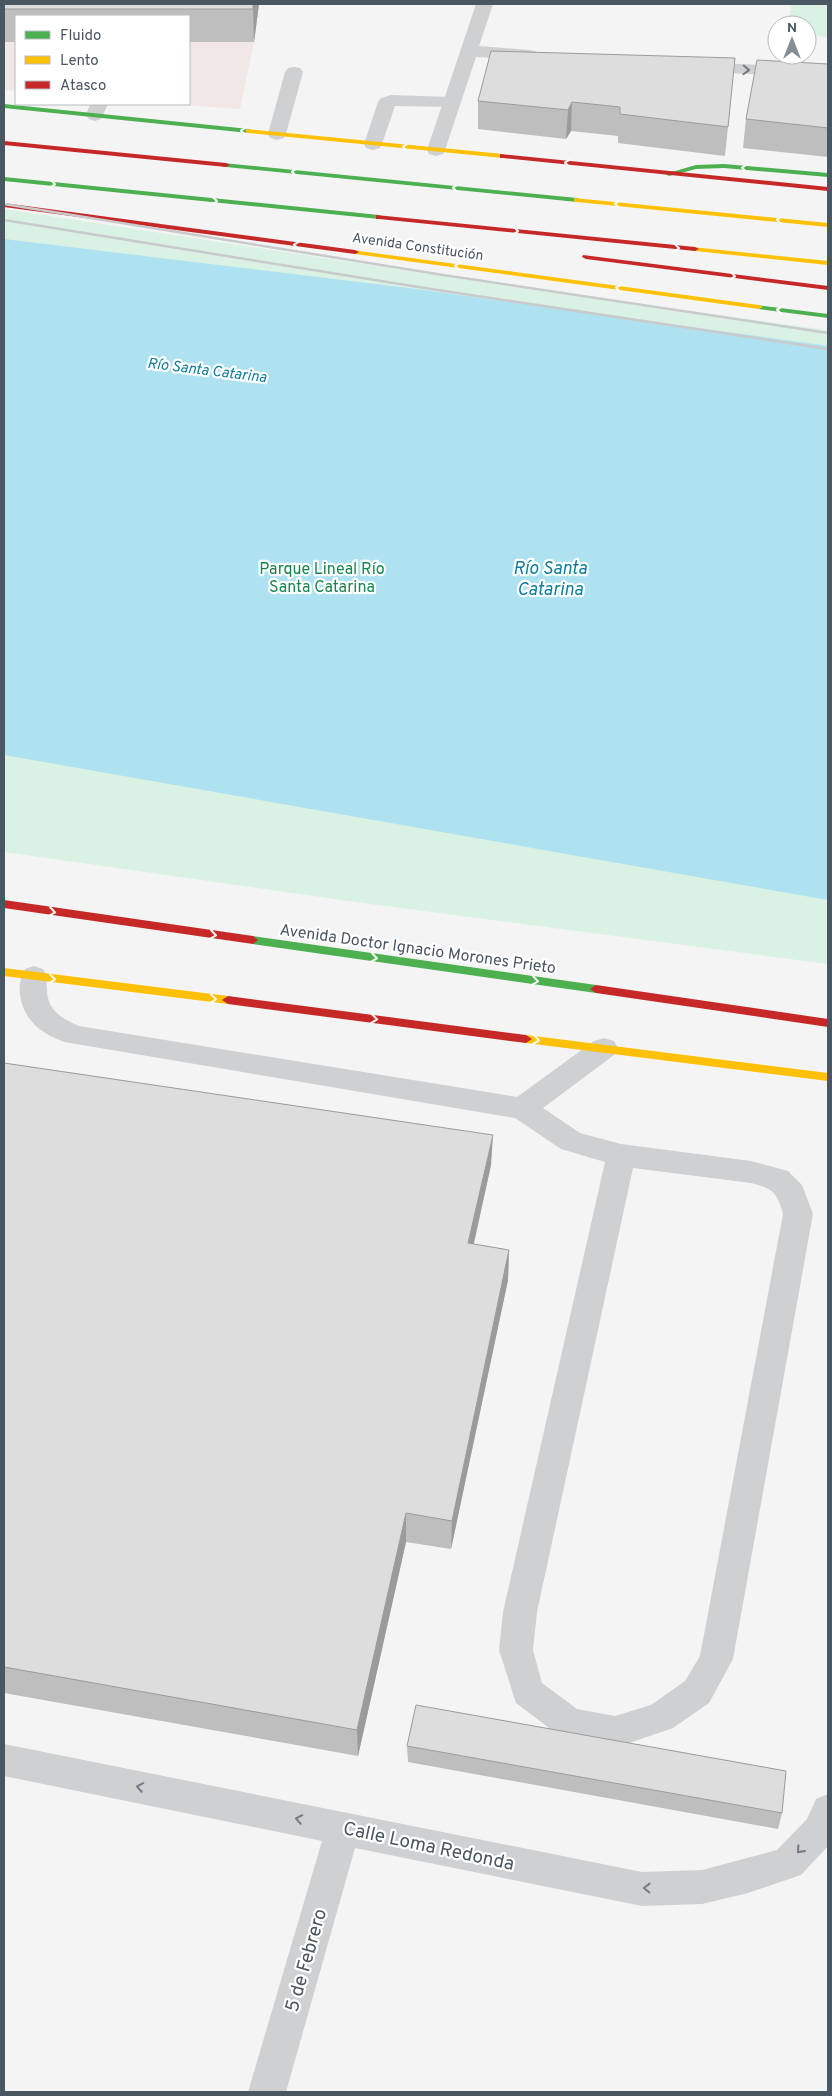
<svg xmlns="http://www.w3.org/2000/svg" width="832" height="2096" font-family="Overpass,sans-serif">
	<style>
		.medical { fill: #f1e7e6 }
		.green { fill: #d9f2e3 }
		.water { fill: #aee2f0 }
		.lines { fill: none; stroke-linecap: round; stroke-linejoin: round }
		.lane { fill: #ced0d2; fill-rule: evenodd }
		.street { fill: #ced0d2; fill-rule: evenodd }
		.fast { fill: #4caf50; fill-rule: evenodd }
		.slow { fill: #ffc107; fill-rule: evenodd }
		.jam { fill: #c62828; fill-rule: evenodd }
		.rail { stroke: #c9cacc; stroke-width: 2.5 }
		.wall { fill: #bebebf }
		.shaded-wall { fill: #9b9b9b }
		.building { fill: #ddddde; stroke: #9b9b9b }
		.oneway { stroke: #727b83 }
		.oneway2 { stroke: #f6fbf6 }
		.labels { text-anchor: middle; stroke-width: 4.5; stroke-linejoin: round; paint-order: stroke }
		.far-street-label { font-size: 14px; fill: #4a5661; stroke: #fff }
		.far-water-label { font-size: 15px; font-style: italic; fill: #0c7c9b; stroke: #fff }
		.park-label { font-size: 16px; fill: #17864f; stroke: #fff }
		.street-label { font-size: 16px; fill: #4a5661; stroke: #fff }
		.water-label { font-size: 18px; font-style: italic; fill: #0c7c9b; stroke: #fff }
		.near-street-label { font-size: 19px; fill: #4a5661; stroke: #fff }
	</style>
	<rect width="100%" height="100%" fill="#f4f4f4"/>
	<path class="medical" d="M 4,4 L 259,4 L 254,42 L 240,109 L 171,104 L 189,104 L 189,16 L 16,16 L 16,91 L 4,90 Z"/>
	<g class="green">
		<path d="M 791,4 L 828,4 L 828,37 L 807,35 L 807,25 L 789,25 Z"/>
		<path d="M 4,209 L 507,286 L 828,330 L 828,964 L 370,904 L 4,852 Z"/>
	</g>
	<path class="water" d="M 4,239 L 417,289 L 828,346 L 828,900 L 4,755 Z"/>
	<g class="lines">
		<g class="lane">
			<path d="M 294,67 L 300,68 L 303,72 L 286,134 L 284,138 L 277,140 L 270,138 L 268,134 L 285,72 L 288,68 Z"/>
			<path d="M 391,95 L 451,97 L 457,98 L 460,102 L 457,106 L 451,107 L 395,106 L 382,144 L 380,148 L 373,150 L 366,148 L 364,144 L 378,102 L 381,98 Z"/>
			<path d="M 90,104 L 108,104 L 101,119 L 95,121 L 89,119 L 86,115 Z"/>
			<path d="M 34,966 L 43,969 C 48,977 46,980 47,989 C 47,1010 61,1018 79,1026 L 517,1097 L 594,1041 L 604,1038 L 614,1041 L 618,1048 L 614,1055 L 543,1108 L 580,1133 L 621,1144 L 751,1161 L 788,1171 L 802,1185 L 813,1214 L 733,1659 L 709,1703 L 673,1728 L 615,1748 L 569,1739 L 557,1734 L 516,1703 L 499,1650 L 503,1612 L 605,1162 L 561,1149 L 515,1118 L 64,1042 C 55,1038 45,1034 37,1027 C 21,1013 14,987 25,969 ZM 633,1168 L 751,1183 C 773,1189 777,1192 783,1214 L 700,1656 L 685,1681 L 651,1705 L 615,1716 L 577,1709 L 542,1683 L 533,1650 L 537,1612 Z"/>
		</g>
		<g class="street">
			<path d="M 476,4 L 493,4 L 479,46 L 529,50 L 535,51 L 538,55 L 535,59 L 529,60 L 476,57 L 445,150 L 443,154 L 436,156 L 429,154 L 427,150 Z"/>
			<path d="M 696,62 L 828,68 L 828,78 L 690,71 L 687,67 L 690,63 Z"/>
			<path d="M 4,1744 L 642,1872 L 702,1870 L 777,1850 L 807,1819 L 816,1799 L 828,1794 L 828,1846 L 801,1875 L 748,1893 L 702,1904 L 642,1906 L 355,1848 L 286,2092 L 248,2092 L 322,1841 L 4,1776 Z"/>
		</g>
		<g class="fast">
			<path d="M 4,104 L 249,129 L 253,131 L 249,133 L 4,108 Z"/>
			<path d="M 223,163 L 577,198 L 581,200 L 577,202 L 226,167 L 223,167 Z"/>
			<path d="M 724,164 L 828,173 L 828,177 L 724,168 L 696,169 L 669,176 L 665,174 L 696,165 Z"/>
			<path d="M 4,177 L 379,215 L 383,217 L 379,219 L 4,181 Z"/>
			<path d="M 756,305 L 828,314 L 828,318 L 759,309 L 755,307 Z"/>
			<path d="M 253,936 L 596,985 L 602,989 L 596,993 L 253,944 L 248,940 Z"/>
		</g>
		<g class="slow">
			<path d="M 246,129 L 503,154 L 507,156 L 503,158 L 249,133 L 246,133 Z"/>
			<path d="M 574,198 L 828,223 L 828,227 L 577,202 L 574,202 Z"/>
			<path d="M 692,247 L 828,261 L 828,265 L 695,251 L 691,249 Z"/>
			<path d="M 352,250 L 759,305 L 763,307 L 759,309 L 355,254 L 351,252 Z"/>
			<path d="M 4,968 L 228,996 L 234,1000 L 228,1004 L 4,976 Z"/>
			<path d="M 526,1035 L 828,1073 L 828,1081 L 526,1043 L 520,1039 Z"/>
		</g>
		<g class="jam">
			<path d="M 4,141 L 226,163 L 230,165 L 226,167 L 4,145 Z"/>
			<path d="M 500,154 L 828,187 L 828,191 L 503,158 L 500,158 Z"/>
			<path d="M 4,203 L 355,250 L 359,252 L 355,254 L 4,207 Z"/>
			<path d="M 376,215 L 695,247 L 699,249 L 695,251 L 379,219 L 376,219 Z"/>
			<path d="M 583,255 L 828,286 L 828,290 L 586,259 L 582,257 Z"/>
			<path d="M 4,900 L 253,936 L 258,940 L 253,944 L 4,908 Z"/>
			<path d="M 596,985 L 828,1019 L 828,1027 L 596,993 L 590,989 Z"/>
			<path d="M 228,996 L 526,1035 L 532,1039 L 526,1043 L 228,1004 L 222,1000 Z"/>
		</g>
		<g class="rail">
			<path d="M 4,204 L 443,275 L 828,333"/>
			<path d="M 4,220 L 431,289 L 828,349"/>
		</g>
	</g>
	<g class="wall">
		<path d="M 4,4 L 259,4 L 254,42 L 189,42 L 189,16 L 16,16 L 16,42 L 4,42 Z"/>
		<path d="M 735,58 L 725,156 L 618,143 L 618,136 L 571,131 L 566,139 L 478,129 L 478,101 Z"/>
		<path d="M 828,64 L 828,157 L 743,148 L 746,119 Z"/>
		<path d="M 4,1063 L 491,1165 L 474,1244 L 509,1250 L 508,1280 L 451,1549 L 406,1542 L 358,1756 L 4,1693 Z"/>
		<path d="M 407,1746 L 782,1813 L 778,1829 L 408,1762 Z"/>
	</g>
	<g class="shaded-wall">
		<path d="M 253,4 L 259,4 L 254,42 L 253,9 Z"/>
		<path d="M 572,102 L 571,131 L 566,139 L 568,110 Z"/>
		<path d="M 493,1135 L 491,1165 L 467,1273 L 468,1243 Z"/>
		<path d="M 509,1250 L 508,1280 L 451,1549 L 452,1521 Z"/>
		<path d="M 406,1513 L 406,1542 L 358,1756 L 357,1730 Z"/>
	</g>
	<g class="building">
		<rect x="4" y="4" width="249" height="5"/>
		<path d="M 491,51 L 735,58 L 728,127 L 620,114 L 620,107 L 572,102 L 568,110 L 478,101 Z"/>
		<path d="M 757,60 L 828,64 L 828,128 L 746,119 Z"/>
		<path d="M 4,1063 L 493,1135 L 468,1243 L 509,1250 L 452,1521 L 406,1513 L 357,1730 L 4,1667 Z"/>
		<path d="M 416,1705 L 786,1771 L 782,1813 L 407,1746 Z"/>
	</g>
	<defs><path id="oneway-chevron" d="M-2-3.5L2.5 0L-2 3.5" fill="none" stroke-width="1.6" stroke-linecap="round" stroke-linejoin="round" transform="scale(1.25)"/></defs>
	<g class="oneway">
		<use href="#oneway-chevron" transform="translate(746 70) rotate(2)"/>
		<use href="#oneway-chevron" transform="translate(140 1787) rotate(-169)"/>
		<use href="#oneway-chevron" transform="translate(299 1819) rotate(-169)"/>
		<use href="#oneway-chevron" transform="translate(800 1850) rotate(132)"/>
		<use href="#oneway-chevron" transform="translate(647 1888) rotate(-179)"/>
	</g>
	<g class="oneway2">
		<use href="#oneway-chevron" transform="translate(244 131) rotate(-174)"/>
		<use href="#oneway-chevron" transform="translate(406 147) rotate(-174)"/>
		<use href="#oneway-chevron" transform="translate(568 163) rotate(-174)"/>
		<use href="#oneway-chevron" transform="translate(745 168) rotate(-175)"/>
		<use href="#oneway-chevron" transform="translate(295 172) rotate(-174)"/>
		<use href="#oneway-chevron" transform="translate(52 184) rotate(6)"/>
		<use href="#oneway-chevron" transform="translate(456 188) rotate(-174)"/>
		<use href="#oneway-chevron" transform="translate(214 201) rotate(6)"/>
		<use href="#oneway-chevron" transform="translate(618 204) rotate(-174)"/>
		<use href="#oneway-chevron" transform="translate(780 220) rotate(-174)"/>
		<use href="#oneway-chevron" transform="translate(515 231) rotate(6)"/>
		<use href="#oneway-chevron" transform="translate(297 245) rotate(-172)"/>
		<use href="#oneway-chevron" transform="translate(676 248) rotate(6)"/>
		<use href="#oneway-chevron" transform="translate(458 266) rotate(-172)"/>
		<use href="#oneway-chevron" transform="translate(732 276) rotate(7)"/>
		<use href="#oneway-chevron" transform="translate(619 288) rotate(-172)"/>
		<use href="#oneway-chevron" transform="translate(780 310) rotate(-172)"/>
		<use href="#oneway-chevron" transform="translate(52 912) rotate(8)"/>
		<use href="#oneway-chevron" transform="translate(213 935) rotate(8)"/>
		<use href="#oneway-chevron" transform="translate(374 958) rotate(8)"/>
		<use href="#oneway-chevron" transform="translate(52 979) rotate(7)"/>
		<use href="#oneway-chevron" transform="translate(535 981) rotate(8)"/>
		<use href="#oneway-chevron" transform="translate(213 999) rotate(7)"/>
		<use href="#oneway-chevron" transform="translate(374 1019) rotate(7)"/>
		<use href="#oneway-chevron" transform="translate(536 1040) rotate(7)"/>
	</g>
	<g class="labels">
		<g class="far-street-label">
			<text transform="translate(418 246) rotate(8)" y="5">Avenida Constitución</text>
		</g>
		<g class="far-water-label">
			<text transform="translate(207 370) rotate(7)" y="5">Río Santa Catarina</text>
		</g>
		<g class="park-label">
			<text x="322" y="574">Parque Lineal Río<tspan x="322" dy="18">Santa Catarina</tspan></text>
		</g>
		<g class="street-label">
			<text transform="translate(418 948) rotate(8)" y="6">Avenida Doctor Ignacio Morones Prieto</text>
		</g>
		<g class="water-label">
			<text x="550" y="574">Río Santa<tspan x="550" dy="21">Catarina</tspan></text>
		</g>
		<g class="near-street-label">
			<text transform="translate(429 1845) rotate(12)" y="7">Calle Loma Redonda</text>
			<text transform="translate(305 1960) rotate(-74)" y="7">5 de Febrero</text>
		</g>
	</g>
	<rect width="832" height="2096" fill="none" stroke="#4a5661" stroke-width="10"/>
	<rect x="15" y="15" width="175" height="90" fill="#ffffff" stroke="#b7bbc0"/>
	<rect x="25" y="31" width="25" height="8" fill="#4caf50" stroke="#b7bbc0"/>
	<text x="60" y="40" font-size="15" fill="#4a5661">Fluido</text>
	<rect x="25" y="56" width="25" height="8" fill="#ffc107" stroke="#b7bbc0"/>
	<text x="60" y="65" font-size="15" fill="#4a5661">Lento</text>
	<rect x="25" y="81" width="25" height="8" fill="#c62828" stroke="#b7bbc0"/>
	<text x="60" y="90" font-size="15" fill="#4a5661">Atasco</text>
	<g transform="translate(792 40)"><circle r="24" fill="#ffffff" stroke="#b7bbc0"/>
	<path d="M0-4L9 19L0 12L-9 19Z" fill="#868d94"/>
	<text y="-8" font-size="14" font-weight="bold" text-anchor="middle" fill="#4a5661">N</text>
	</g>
</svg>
